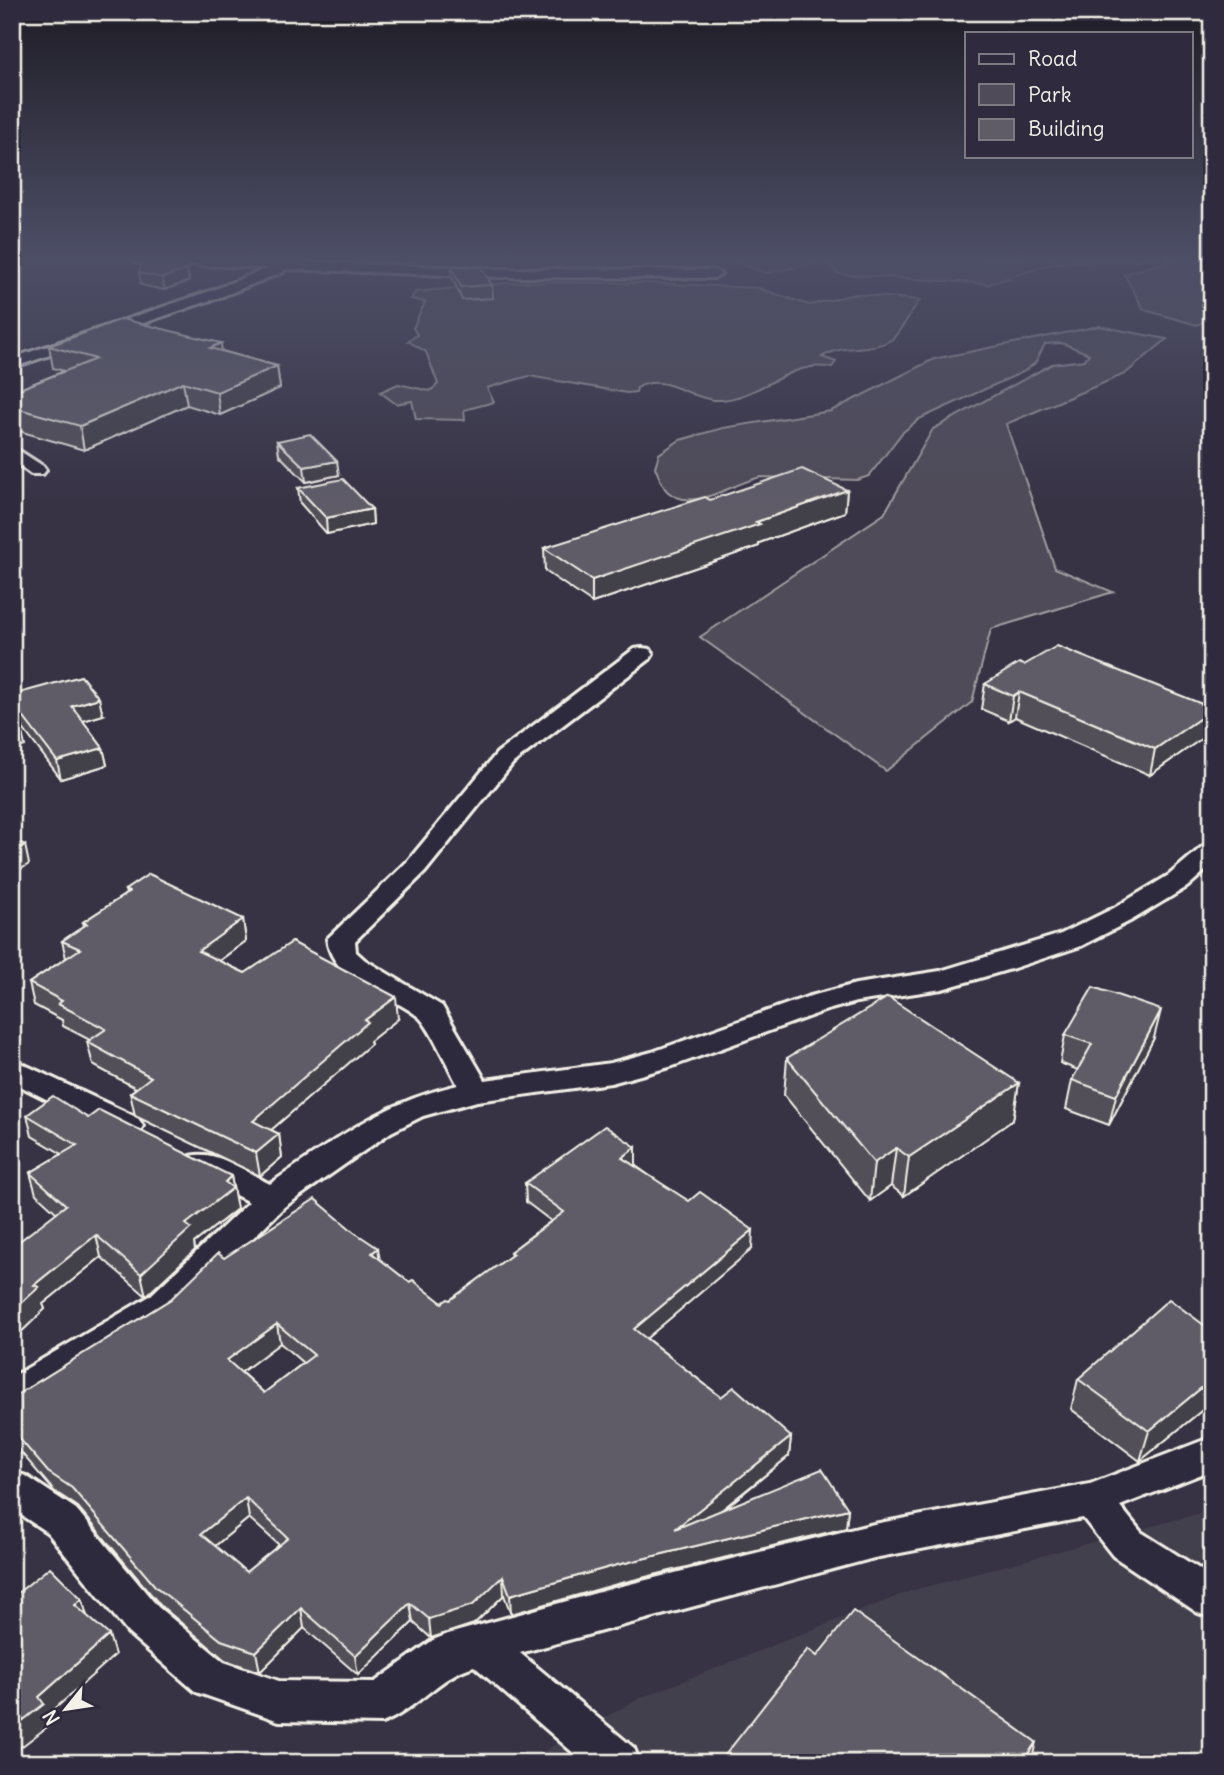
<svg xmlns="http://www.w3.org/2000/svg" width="1224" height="1775" font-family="Delius,sans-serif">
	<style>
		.built { fill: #433f4e }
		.green { fill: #504b59; stroke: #a29ea0; stroke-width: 2 }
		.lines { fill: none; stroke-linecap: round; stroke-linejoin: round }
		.street-casing { stroke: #f4f1e8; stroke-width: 6 }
		.street { fill: #2f2a3d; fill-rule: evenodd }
		.wall { fill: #524f59; stroke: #f4f1e8; stroke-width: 2; fill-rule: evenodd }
		.shaded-wall { fill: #424048; stroke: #f4f1e8; stroke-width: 2 }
		.building { fill: #5f5c67; stroke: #f4f1e8; stroke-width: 2; fill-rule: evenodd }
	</style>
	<rect width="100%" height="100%" fill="#373244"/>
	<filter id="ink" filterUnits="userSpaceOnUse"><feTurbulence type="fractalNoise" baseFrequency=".0143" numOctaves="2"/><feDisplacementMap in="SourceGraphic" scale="14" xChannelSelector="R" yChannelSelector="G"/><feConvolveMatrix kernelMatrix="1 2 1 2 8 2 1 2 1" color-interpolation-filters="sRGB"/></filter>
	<g filter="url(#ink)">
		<path class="built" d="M 1212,1510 L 1212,1763 L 522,1763 L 640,1698 L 910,1591 Z"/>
		<g class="green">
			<path d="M 742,259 L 1160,259 L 1054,263 L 989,284 L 839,274 L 825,262 L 766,273 L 735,262 Z"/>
			<path d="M 1178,259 L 1212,259 L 1212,299 L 1205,302 L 1212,318 L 1197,325 L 1144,310 L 1124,274 Z"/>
			<path d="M 519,282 L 649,283 L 758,288 L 809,305 L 856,294 L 920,300 C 913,309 899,335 891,340 C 869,353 842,343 822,357 L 836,362 L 832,367 C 825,367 817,366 811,367 C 778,372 749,402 714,400 C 688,398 664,372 637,388 L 636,392 L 627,393 L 529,376 L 487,388 L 494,402 L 464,410 L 465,420 L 416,419 L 412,401 L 396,404 L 380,392 L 398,384 L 430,391 L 438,384 L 426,352 L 408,341 L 417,335 L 413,328 L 425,302 L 411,299 L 415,292 Z"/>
			<path d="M 1099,326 L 1167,339 L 1125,374 L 1006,424 L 1055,568 L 1113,592 L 991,629 L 972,702 L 886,771 L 700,637 L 884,514 L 933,429 L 1052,364 L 1084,360 L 1089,354 L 1062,343 L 1045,344 L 1035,363 L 1023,372 L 919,419 L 902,433 L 869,476 L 857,480 L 762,477 C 735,481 693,515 667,491 C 662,486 658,474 655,467 L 659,454 L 680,440 L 723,428 L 831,411 L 934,359 Z"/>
		</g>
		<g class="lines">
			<defs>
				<g id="street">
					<path d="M 131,259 L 248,259 L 501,269 L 714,270 L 721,274 L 714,278 L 501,277 L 285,269 L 283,272 L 223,296 L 12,368 L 12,358 L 213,290 L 268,268 L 138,263 Z"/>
					<path d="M 12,446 L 43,466 L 46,470 L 43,474 L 31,474 L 12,460 Z"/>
					<path d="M 642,648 L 650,649 L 653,654 L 650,659 L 513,763 L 425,872 L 355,941 L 356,952 L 365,960 L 442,1006 L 485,1080 L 611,1063 L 652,1052 L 807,997 L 856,984 L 940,971 L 1061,934 L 1114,908 L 1169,875 L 1203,846 L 1212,843 L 1212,865 L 1187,887 L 1132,920 L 1081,946 L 1014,968 L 942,989 L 856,1002 L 827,1010 L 673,1066 L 611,1083 L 477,1101 L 423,1116 L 391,1132 L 284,1207 L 174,1316 L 25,1406 L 12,1410 L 12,1377 L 150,1296 L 249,1202 L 191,1172 L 186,1164 L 191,1156 C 216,1149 248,1173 270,1184 C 335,1140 380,1103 458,1085 C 449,1069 431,1029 420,1018 C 390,992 333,984 327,939 L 407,862 L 497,753 L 634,649 Z"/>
					<path d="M 12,1059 L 138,1118 L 143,1126 L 138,1134 L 127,1137 L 116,1134 L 12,1082 Z"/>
					<path d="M 1212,1437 L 1212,1470 L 1120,1506 L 1141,1532 L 1212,1577 L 1212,1618 L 1198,1613 L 1113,1556 L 1083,1518 L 874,1558 L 520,1653 L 634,1748 L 640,1763 L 585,1763 L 474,1666 C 439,1676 416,1710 382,1723 L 279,1721 L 196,1692 L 128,1633 L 48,1533 L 12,1509 L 12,1472 L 26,1476 L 76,1509 L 158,1607 L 224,1662 L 279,1681 L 375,1682 L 433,1640 L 448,1634 L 618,1587 L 874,1524 L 1090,1484 Z"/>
				</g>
			</defs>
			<use href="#street" class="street-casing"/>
			<use href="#street" class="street"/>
		</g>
		<g class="wall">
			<path d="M 186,259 L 189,281 L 164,290 L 141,285 L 139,273 Z"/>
			<path d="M 451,266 L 492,285 L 493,298 L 462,300 L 452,278 Z"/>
			<path d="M 49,346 L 222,351 L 277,366 L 280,388 L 220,415 L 187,405 L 84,450 L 12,429 L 12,392 L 64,371 L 53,368 Z"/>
			<path d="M 277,441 L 339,475 L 306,482 L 279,455 Z"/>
			<path d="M 298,488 L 372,509 L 373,524 L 327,534 L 300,503 Z"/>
			<path d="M 847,490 L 845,512 L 759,543 L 759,546 L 592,603 L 545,571 L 544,548 L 710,500 Z"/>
			<path d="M 1024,665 L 1212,708 L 1212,716 L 1208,734 L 1150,775 L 1015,717 L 1009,721 L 981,709 L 985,684 Z"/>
			<path d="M 12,695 L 103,715 L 83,721 L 103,748 L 107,765 L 61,779 L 12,714 Z"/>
			<path d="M 125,890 L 243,919 L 246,941 L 219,961 L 245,973 L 398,1019 L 370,1041 L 371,1044 L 271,1130 L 279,1134 L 282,1157 L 260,1176 L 135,1116 L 130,1093 L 136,1088 L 93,1065 L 87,1042 L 90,1040 L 63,1026 L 62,1020 L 34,1005 L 29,983 L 66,958 L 62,941 L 84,926 L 83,922 L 126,894 Z"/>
			<path d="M 1065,1035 L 1154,1038 L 1109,1125 L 1066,1109 L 1072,1080 L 1078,1070 L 1060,1063 Z"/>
			<path d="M 787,1058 L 1019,1083 L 1013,1120 L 904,1196 L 891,1186 L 870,1201 L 784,1095 Z"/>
			<path d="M 27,1115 L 88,1118 L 231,1176 L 237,1209 L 194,1243 L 195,1250 L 146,1296 L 101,1257 L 43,1304 L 45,1309 L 12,1341 L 57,1213 L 36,1194 L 30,1173 L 62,1154 L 32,1136 Z"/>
			<path d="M 636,1147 L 636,1166 L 752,1249 L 646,1338 L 721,1397 L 791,1437 L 789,1456 L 723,1510 L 848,1509 L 846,1528 L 617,1584 L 511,1614 L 504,1595 L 474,1624 L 431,1638 L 413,1622 L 358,1675 L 304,1628 L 260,1672 L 225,1660 L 160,1605 L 78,1507 L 54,1491 L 12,1442 L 12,1398 L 171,1299 L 224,1258 L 380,1260 L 409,1282 L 442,1303 L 450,1300 L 511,1256 L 510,1252 L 551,1221 L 526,1202 L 525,1183 ZM 280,1343 L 303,1363 L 264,1393 L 241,1372 ZM 249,1518 L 279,1545 L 246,1572 L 215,1546 Z"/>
			<path d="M 1212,1331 L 1212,1402 L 1140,1461 L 1071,1409 L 1078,1379 Z"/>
		</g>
		<g class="shaded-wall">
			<path d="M 187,269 L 189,281 L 164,290 L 163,278 Z"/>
			<path d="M 221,343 L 223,366 L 210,348 Z"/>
			<path d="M 277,366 L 280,388 L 220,415 L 217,392 Z"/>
			<path d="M 183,382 L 187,405 L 84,450 L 80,426 Z"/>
			<path d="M 337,461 L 339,475 L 306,482 L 304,467 Z"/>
			<path d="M 847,490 L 845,512 L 759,543 L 759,546 L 592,603 L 592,580 Z"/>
			<path d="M 372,509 L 373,524 L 327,534 L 326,518 Z"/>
			<path d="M 1019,692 L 1015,717 L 1009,721 L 1013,696 Z"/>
			<path d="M 99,698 L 103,715 L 76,723 L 72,706 Z"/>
			<path d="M 1212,710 L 1212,716 L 1208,734 L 1150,775 L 1155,749 Z"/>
			<path d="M 21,728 L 25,746 L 12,750 L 12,731 Z"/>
			<path d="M 103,748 L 107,765 L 61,779 L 57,761 Z"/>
			<path d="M 25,845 L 29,864 L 12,875 L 12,852 Z"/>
			<path d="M 243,919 L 246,941 L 202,973 L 198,951 Z"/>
			<path d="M 396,997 L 398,1019 L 370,1041 L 371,1044 L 256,1143 L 253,1121 L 365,1020 Z"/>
			<path d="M 1161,1010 L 1154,1038 L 1109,1125 L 1116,1096 Z"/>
			<path d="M 1019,1083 L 1013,1120 L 904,1196 L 909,1157 Z"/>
			<path d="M 279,1134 L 282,1157 L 260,1176 L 256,1153 Z"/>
			<path d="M 636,1147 L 636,1166 L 622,1158 Z"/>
			<path d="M 896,1148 L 891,1186 L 870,1201 L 874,1163 Z"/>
			<path d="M 231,1176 L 237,1209 L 194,1243 L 195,1250 L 146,1296 L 141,1274 L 186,1224 Z"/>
			<path d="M 753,1230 L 752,1249 L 634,1349 L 634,1329 Z"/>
			<path d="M 96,1235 L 101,1257 L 43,1304 L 45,1309 L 12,1341 L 12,1312 L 34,1285 Z"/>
			<path d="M 378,1248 L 381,1267 L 372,1253 Z"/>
			<path d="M 277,1324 L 280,1343 L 231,1380 L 227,1360 Z"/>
			<path d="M 1212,1379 L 1212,1402 L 1140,1461 L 1149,1431 Z"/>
			<path d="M 791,1437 L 789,1456 L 674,1548 L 675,1529 Z"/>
			<path d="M 246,1498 L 249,1518 L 205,1554 L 201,1534 Z"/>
			<path d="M 848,1509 L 846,1528 L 617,1584 L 511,1614 L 510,1595 L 617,1565 Z"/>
			<path d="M 503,1576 L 504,1595 L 474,1624 L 431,1638 L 429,1619 Z"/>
			<path d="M 82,1599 L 88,1619 L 75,1605 Z"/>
			<path d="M 410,1603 L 413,1622 L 358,1675 L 355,1656 Z"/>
			<path d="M 301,1608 L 304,1628 L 260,1672 L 256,1652 Z"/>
			<path d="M 109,1635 L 115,1655 L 48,1715 L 51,1724 L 12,1754 L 12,1729 L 39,1697 Z"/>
			<path d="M 1036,1742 L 1031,1763 L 1022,1763 Z"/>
		</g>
		<g class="building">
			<path d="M 143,259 L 186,259 L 187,269 L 163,278 L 139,273 Z"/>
			<path d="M 451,266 L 481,267 L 492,285 L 461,287 Z"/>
			<path d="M 122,319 L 221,343 L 210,348 L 277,366 L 217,392 L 183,382 L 80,426 L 12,407 L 12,392 L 96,359 L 49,346 Z"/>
			<path d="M 310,434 L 337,461 L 304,467 L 277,441 Z"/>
			<path d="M 802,469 L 847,490 L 756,522 L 760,524 L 592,580 L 544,548 L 705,497 L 710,500 Z"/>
			<path d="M 343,479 L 372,509 L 326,518 L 298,488 Z"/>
			<path d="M 1057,646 L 1212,708 L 1212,710 L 1155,749 L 1019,692 L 1013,696 L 985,684 L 1019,663 L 1024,665 Z"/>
			<path d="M 81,676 L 99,698 L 72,706 L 103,748 L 57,761 L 12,702 L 12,695 Z"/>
			<path d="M 12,726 L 21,728 L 12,731 Z"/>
			<path d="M 12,838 L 25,845 L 12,852 Z"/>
			<path d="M 149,874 L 243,919 L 198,951 L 245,973 L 292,942 L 396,997 L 365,1020 L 368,1022 L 253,1121 L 279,1134 L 256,1153 L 130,1093 L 151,1077 L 87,1042 L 106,1029 L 58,1004 L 62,1001 L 29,983 L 80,949 L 62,941 L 87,924 L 83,922 L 129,892 L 125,890 Z"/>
			<path d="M 1093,987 L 1161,1010 L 1116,1096 L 1072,1080 L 1092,1044 L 1065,1035 Z"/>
			<path d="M 888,997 L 1019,1083 L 909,1157 L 896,1148 L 874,1163 L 787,1058 Z"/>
			<path d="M 53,1096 L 88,1118 L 99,1110 L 231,1176 L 225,1182 L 233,1188 L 186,1224 L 191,1228 L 141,1274 L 96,1235 L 34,1285 L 39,1287 L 12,1312 L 12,1247 L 66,1205 L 30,1173 L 77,1145 L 27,1115 Z"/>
			<path d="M 605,1126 L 636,1147 L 622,1158 L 689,1201 L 700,1192 L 753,1230 L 634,1329 L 721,1397 L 734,1387 L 791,1437 L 675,1529 L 822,1469 L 848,1509 L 617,1565 L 510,1595 L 503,1576 L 473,1605 L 429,1619 L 410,1603 L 355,1656 L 301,1608 L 256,1652 L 221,1640 L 155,1586 L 72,1488 L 48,1472 L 12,1430 L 12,1398 L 171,1299 L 218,1253 L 224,1258 L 315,1199 L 354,1232 L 378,1248 L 372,1253 L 409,1282 L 413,1280 L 442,1303 L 448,1299 L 450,1300 L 513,1254 L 510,1252 L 564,1212 L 525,1183 ZM 277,1324 L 314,1355 L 264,1393 L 227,1360 ZM 246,1498 L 288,1538 L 246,1572 L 201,1534 Z"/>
			<path d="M 1169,1299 L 1212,1331 L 1212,1379 L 1149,1431 L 1078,1379 Z"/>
			<path d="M 50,1567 L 82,1599 L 75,1605 L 109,1635 L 39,1697 L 44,1704 L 12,1729 L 12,1593 L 15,1595 Z"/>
			<path d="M 853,1611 L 1036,1742 L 1022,1763 L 719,1763 L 808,1649 L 817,1656 Z"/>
		</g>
	</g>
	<linearGradient id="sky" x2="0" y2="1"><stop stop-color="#1e1c25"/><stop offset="0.51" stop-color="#4d4f67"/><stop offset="1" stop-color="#4d4f67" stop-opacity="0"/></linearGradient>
	<rect width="1224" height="508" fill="url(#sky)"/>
	<rect width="1224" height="1775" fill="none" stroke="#2f2a3d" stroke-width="42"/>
	<rect x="21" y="21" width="1182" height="1733" fill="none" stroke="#f4f1e8" stroke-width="2.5" filter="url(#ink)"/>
	<rect x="965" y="32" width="228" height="126" fill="#2f2a3d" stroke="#7e7a81" stroke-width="2"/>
	<rect x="979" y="54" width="35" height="10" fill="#2f2a3d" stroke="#7e7a81" stroke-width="2"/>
	<text x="1028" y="66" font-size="21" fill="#f4f1e8">Road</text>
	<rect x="979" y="84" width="35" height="21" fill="#504b59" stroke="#7e7a81" stroke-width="2"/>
	<text x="1028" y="102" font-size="21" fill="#f4f1e8">Park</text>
	<rect x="979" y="119" width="35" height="21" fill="#5f5c67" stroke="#7e7a81" stroke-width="2"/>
	<text x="1028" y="136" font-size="21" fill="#f4f1e8">Building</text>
	<g transform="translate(66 1709) rotate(240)" stroke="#2f2a3d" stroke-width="5" paint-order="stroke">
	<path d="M0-5L12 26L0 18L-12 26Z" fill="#f4f1e8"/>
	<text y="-10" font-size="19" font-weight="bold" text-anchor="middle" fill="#f4f1e8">N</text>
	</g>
</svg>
